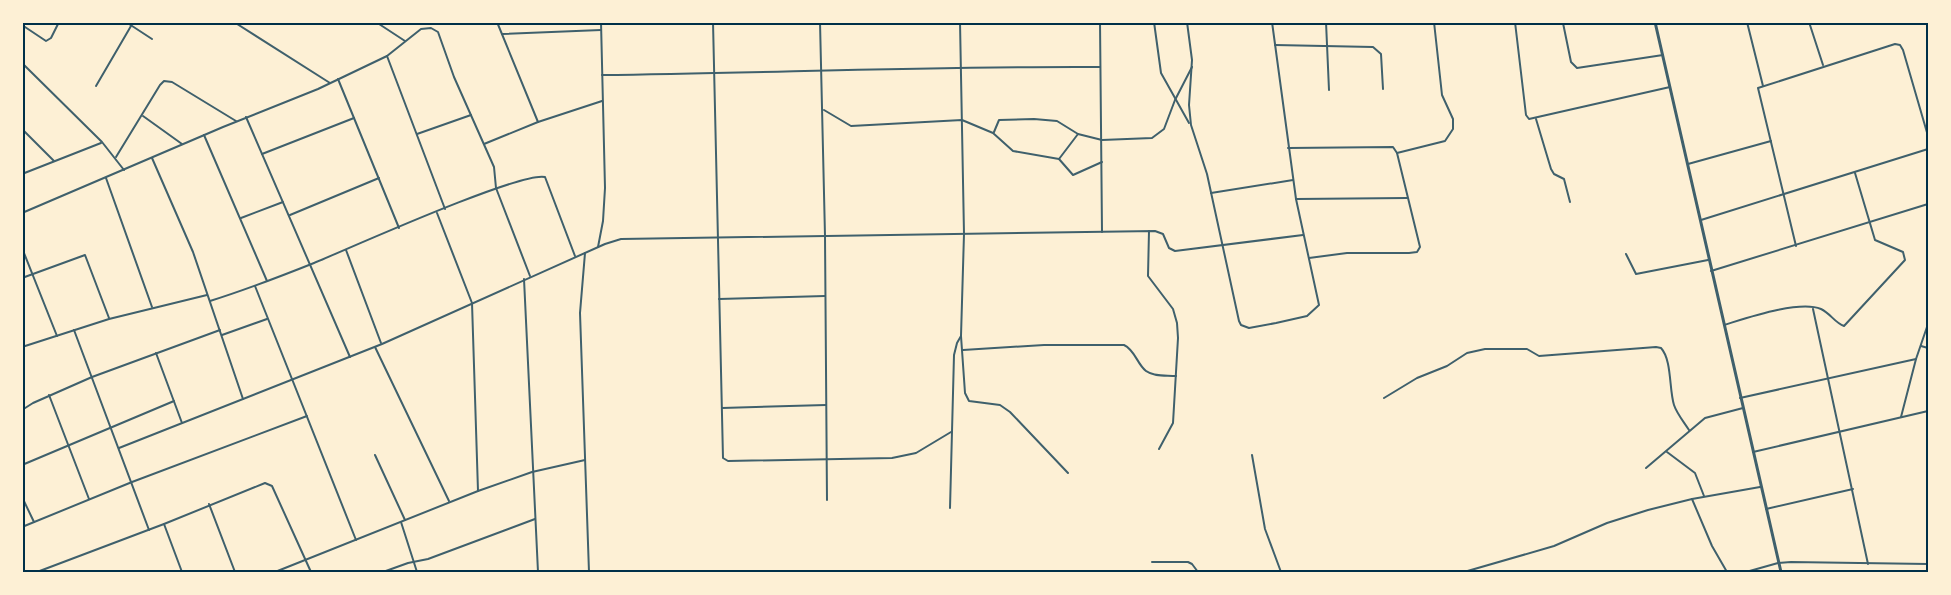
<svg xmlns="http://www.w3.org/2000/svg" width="1951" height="595" font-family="'Titillium Web',sans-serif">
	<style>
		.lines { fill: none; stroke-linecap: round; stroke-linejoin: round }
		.minor { stroke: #3f606c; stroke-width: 2 }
		.tertiary { stroke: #3f606c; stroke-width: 3 }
		.neatline { fill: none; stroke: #003049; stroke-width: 2 }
	</style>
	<rect width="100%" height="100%" fill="#fdf0d5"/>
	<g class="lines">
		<g class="minor">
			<path d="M 126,22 L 152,39"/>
			<path d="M 234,22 L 330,83"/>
			<path d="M 376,22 L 405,41"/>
			<path d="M 497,22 L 538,122"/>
			<path d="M 713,22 L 723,458 L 728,461 L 892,458 L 916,453 L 951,432"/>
			<path d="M 820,22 L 825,236 L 827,500"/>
			<path d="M 960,22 L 964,234 L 961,336 L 965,393 L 969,401 L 1000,405 L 1010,412 L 1068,473"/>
			<path d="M 1100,22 L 1102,232"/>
			<path d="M 1154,22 L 1161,73 L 1189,123"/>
			<path d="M 1187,22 L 1192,60 L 1189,105 L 1191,125 L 1207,174 L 1239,321 L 1241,325 L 1249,328 L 1276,323 L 1307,316 L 1319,305 L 1296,199 L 1272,22"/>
			<path d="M 1326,22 L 1329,90"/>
			<path d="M 1515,22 L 1526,115 L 1529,119 L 1670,87"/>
			<path d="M 1747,22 L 1763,86"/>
			<path d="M 1809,22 L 1823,65"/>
			<path d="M 1563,23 L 1571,62 L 1577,68 L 1663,55"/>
			<path d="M 22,25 L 46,41 L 51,38 L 59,22"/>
			<path d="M 502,34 L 601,30"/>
			<path d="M 1275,45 L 1373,47 L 1381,54 L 1383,89"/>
			<path d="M 387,56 L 445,209"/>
			<path d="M 22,63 L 102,142 L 124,170"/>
			<path d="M 602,75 C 768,73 934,66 1100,67"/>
			<path d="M 338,79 L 399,228"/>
			<path d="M 96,86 L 131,26"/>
			<path d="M 824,110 L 851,126 L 962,120 L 993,133 L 1013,151 L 1059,159 L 1073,175 L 1102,162"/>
			<path d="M 143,116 L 182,144"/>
			<path d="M 246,117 L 350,357"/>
			<path d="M 1536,119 L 1551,169 L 1554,174 L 1564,179 L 1570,202"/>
			<path d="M 22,129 L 54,161"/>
			<path d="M 994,132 L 999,120 L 1034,119 L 1057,121 L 1078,134"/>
			<path d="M 417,134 L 471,115"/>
			<path d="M 204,135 L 267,281"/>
			<path d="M 484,144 L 538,122 L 602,101"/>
			<path d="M 1288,148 L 1393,147 L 1397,153 L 1420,247 L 1417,252 L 1409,253 L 1347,253 L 1309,258"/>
			<path d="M 1397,153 L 1445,141 L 1453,129 L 1453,119 L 1442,95 L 1434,22"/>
			<path d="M 262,154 L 354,118"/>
			<path d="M 116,157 L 160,85 L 164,81 L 172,82 L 236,121"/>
			<path d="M 152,158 L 193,252 L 243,399"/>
			<path d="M 1059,159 L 1078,134 L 1102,140 L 1152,138 L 1164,129 L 1175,100 L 1192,67"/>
			<path d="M 1688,164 L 1771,141"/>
			<path d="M 22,174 L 101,143"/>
			<path d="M 106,178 L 152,307"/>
			<path d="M 1211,193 L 1293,180"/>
			<path d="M 1296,199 L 1407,198"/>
			<path d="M 22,213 L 223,127 L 318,89 L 387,56 L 421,29 L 431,28 L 438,32 L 454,77 L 494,167 L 496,188 L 530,276"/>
			<path d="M 437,213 L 472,303 L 478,491"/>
			<path d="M 290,215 L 379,178"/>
			<path d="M 241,218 L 283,202"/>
			<path d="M 1701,220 L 1928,149"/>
			<path d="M 1149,231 L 1148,276 L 1173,309 L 1177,323 L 1178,338 L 1173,423 L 1159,449"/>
			<path d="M 1796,246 L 1758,88 L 1895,44 L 1900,45 L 1903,50 L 1928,136"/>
			<path d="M 598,247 L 603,221 L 605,188 L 601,22"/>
			<path d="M 22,248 L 57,336"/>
			<path d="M 346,250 L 381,343"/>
			<path d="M 585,253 L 580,313 L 589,572"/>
			<path d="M 1626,254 L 1636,274 L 1708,260"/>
			<path d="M 1711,271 L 1928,204"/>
			<path d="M 22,278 L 85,255 L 109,318"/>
			<path d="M 524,279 L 538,572"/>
			<path d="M 255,286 L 356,540"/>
			<path d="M 719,299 L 825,296"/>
			<path d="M 210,301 C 245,290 279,277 314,263 C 348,249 521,171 545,177 L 575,256"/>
			<path d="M 1813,309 L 1868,564"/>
			<path d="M 1724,325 C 1747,318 1799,300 1821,309 C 1830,313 1835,323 1844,326 L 1905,260 L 1903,252 L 1875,240 L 1855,173"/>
			<path d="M 74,330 L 149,530"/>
			<path d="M 222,335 L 267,319"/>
			<path d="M 1921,346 L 1928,348"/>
			<path d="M 22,347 L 109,319 L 207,295"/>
			<path d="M 375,347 L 449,501"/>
			<path d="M 963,350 L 1044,345 L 1124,345 C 1135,350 1137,364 1146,371 C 1154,377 1167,375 1176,376"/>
			<path d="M 156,353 L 182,423"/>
			<path d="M 49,395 L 89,499"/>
			<path d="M 1384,398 L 1417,378 L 1447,366 L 1467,353 L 1485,349 L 1527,349 L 1539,356 L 1656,347 L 1661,348 C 1672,360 1669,389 1674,405 C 1677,414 1684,422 1689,430"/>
			<path d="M 1740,398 L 1916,359"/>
			<path d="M 722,408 L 826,405"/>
			<path d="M 22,410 L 33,403 L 92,377 L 220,330"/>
			<path d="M 1901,417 L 1916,359 L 1928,324"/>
			<path d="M 119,448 L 382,344 L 605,244 L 621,239 L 1155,231 L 1163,234 L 1169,248 L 1175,251 L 1303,235"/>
			<path d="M 1667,452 L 1695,473 L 1704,496"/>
			<path d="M 1753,452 L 1928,411"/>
			<path d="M 375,455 L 405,520"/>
			<path d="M 1252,455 L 1265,529 L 1281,572"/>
			<path d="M 22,465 L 174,401"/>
			<path d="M 1646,468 L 1705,418 L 1743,408"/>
			<path d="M 22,497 L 34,522"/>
			<path d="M 1692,499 L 1712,546 L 1727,572"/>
			<path d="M 209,504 L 235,572"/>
			<path d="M 950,508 L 954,355 L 957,343 L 961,336"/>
			<path d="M 1766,509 L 1853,489"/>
			<path d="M 401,522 L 417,572"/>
			<path d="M 164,524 L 182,572"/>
			<path d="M 22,527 L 132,482 L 307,416"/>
			<path d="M 1152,562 L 1188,562 L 1192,564 L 1198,572"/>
			<path d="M 37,572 L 164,524 L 265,483 L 272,486 L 311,572"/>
			<path d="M 275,572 L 478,491 L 532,472 L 585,460"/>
			<path d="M 383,572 L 408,563 L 428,559 L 535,519"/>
			<path d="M 1464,572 L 1554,546 L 1607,523 L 1648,510 L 1692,499 L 1760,487"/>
			<path d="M 1746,572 L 1778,563 L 1791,562 L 1928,564"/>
		</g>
		<path class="tertiary" d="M 1655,22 L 1781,572"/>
	</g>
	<rect width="1951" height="595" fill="none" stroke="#fdf0d5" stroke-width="48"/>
	<rect x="24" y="24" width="1903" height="547" class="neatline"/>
</svg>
